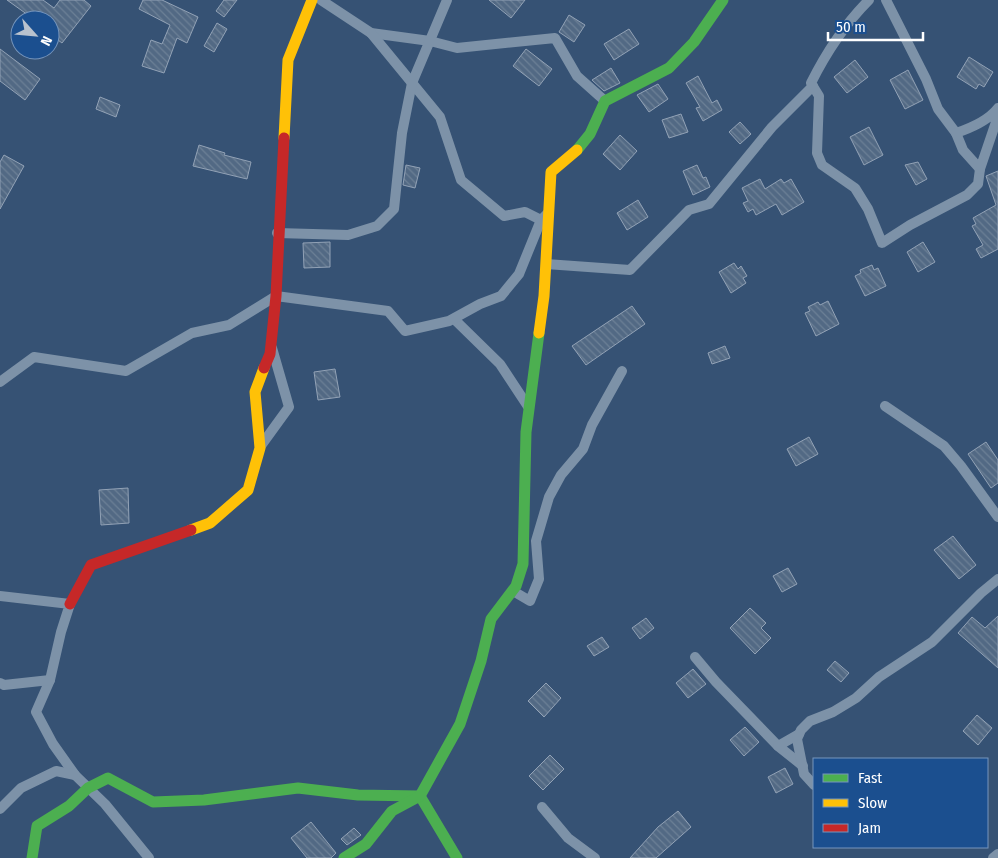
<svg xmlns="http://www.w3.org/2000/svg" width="998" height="858" font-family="'Fira Sans Condensed',sans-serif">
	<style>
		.building { fill: url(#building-back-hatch); stroke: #92a2b6 }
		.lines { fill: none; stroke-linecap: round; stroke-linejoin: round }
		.street { stroke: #7d92a8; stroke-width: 10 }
		.fast { stroke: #4caf50; stroke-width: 11 }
		.slow { stroke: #ffc107; stroke-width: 11 }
		.jam { stroke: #c62828; stroke-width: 11 }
	</style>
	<defs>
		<pattern id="building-back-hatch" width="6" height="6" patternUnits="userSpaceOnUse" patternTransform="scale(1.25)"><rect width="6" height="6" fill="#526984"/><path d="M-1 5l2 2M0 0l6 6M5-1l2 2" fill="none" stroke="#6c8096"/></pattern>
	</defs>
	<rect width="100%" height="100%" fill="#365274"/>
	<g class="building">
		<path d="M 7,0 L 43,0 L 54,8 L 60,0 L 84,0 L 91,6 L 62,43 L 50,34 L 50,20 L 35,20 Z"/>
		<path d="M 143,0 L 162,0 L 198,17 L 187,43 L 177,38 L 164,73 L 142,66 L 151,40 L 162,44 L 170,25 L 139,9 Z"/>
		<path d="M 224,0 L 237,0 L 224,17 L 216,11 Z"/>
		<path d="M 489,0 L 525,0 L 511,18 Z"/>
		<path d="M 569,15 L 585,25 L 574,42 L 559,32 Z"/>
		<path d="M 217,23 L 227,29 L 214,52 L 204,46 Z"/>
		<path d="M 629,29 L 639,44 L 614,60 L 604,44 Z"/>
		<path d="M 0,49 L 40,79 L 25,100 L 0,81 Z"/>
		<path d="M 526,49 L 552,69 L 539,86 L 513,66 Z"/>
		<path d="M 969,57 L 993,72 L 984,87 L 979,84 L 976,89 L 957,77 Z"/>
		<path d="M 855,60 L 868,77 L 847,93 L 834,77 Z"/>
		<path d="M 611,68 L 620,83 L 604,91 L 592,80 Z"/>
		<path d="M 908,70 L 923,100 L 905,109 L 890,80 Z"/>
		<path d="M 698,76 L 712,103 L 717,100 L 722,110 L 703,121 L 696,108 L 700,107 L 686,83 Z"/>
		<path d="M 658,84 L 668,99 L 649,112 L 637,95 Z"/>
		<path d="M 100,97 L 120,105 L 116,117 L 96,109 Z"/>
		<path d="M 681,114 L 688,132 L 669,138 L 662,120 Z"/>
		<path d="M 740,122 L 751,134 L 740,144 L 729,132 Z"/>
		<path d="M 869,127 L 883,155 L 864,165 L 850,137 Z"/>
		<path d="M 620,135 L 637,151 L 620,170 L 603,154 Z"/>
		<path d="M 199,145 L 225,153 L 224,155 L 251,162 L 247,179 L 193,166 Z"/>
		<path d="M 4,155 L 24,166 L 0,209 L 0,162 Z"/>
		<path d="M 918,162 L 927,179 L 916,185 L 905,165 Z"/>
		<path d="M 406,165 L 420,168 L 415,188 L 403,185 Z"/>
		<path d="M 697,165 L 703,178 L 706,177 L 710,187 L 693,195 L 683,171 Z"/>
		<path d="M 998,171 L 998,249 L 981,258 L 976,249 L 983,245 L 972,226 L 976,224 L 973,218 L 996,205 L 986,176 Z"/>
		<path d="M 760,179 L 765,189 L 781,179 L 784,183 L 791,179 L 804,202 L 782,215 L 776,204 L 756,215 L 753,209 L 748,212 L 743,203 L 748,201 L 742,188 Z"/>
		<path d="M 638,200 L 648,217 L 627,230 L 617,213 Z"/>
		<path d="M 330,242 L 330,267 L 304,268 L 303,243 Z"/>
		<path d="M 923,242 L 935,262 L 918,272 L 907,252 Z"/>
		<path d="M 734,263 L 738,269 L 741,266 L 747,276 L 743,278 L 746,283 L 731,293 L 719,272 Z"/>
		<path d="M 872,265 L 874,270 L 878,268 L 886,286 L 865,296 L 855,276 L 861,273 L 860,270 Z"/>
		<path d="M 828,301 L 839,324 L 816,336 L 805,313 L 810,311 L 808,307 L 818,302 L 820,305 Z"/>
		<path d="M 632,306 L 645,324 L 586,365 L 572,346 Z"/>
		<path d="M 725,346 L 730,358 L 712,364 L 708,353 Z"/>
		<path d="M 335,369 L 340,397 L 318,400 L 314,372 Z"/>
		<path d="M 809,437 L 818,454 L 796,466 L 787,449 Z"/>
		<path d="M 986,442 L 998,460 L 998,483 L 991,488 L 968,454 Z"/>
		<path d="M 128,488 L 129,523 L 101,525 L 99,490 Z"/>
		<path d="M 953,536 L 976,565 L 959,579 L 934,550 Z"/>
		<path d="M 788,568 L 797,584 L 782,592 L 773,576 Z"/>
		<path d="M 750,608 L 766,623 L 761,628 L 771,638 L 755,654 L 730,628 Z"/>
		<path d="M 998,616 L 998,668 L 958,633 L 972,617 L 985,628 Z"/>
		<path d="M 646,618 L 654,628 L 640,639 L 632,628 Z"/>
		<path d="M 602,637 L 609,647 L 594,656 L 587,646 Z"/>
		<path d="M 835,661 L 849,673 L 841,682 L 827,670 Z"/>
		<path d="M 693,669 L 706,684 L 688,698 L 676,683 Z"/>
		<path d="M 546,683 L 561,698 L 544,717 L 528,701 Z"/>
		<path d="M 977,715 L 992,728 L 978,745 L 963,731 Z"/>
		<path d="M 745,727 L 759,742 L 744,756 L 730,740 Z"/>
		<path d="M 550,755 L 564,769 L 543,790 L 529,776 Z"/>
		<path d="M 785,768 L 793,784 L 776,793 L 768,777 Z"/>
		<path d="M 678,811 L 691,827 L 656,858 L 630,858 L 658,827 Z"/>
		<path d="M 311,822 L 336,853 L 331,858 L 307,858 L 291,838 Z"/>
		<path d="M 354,828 L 361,835 L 347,845 L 341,839 Z"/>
	</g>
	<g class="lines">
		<g class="street">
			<path d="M 321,0 L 371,33 L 430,41 L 457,48 L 555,38 L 577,76 L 605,101"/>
			<path d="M 869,0 C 845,24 826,53 811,83 L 819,96 L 817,153 L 822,165 L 855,188 L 868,209 L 882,243 L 910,225 L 967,195 L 978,184 L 980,169"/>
			<path d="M 886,0 L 926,79 L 938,109 L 956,133"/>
			<path d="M 371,33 L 440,117 L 461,180 L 504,216 L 525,212 L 541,220"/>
			<path d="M 998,108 C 988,121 971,128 956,133 L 963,150 L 980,169 L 998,116"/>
			<path d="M 277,233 L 348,235 L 377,226 L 394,209 L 402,133 L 412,83 L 447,0"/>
			<path d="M 546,264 L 630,270 L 689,210 L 709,204 L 772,127 L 813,86"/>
			<path d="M 454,319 L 500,364 L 529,408"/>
			<path d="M 0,382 L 34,357 L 126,371 L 192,333 L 229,325 L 276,296 L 388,311 L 405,331 L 449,321 L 480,304 L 501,296 L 519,274 L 541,220 L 548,213"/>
			<path d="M 885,406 L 944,446 L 961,466 L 998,517"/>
			<path d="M 260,447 L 289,407 L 272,348"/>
			<path d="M 513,591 L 530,601 L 539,579 L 536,541 L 549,497 L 561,475 L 583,449 L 592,425 L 622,371"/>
			<path d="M 0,596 L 70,604 L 61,632 L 50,680 L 36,712 L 53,744 L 75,775 L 105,804 L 149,858"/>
			<path d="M 695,657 L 716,682 L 778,746"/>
			<path d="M 0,683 L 4,685 L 50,680"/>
			<path d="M 799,734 L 778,746 L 803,766"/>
			<path d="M 814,785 L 804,774 L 797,739 L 801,730 L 810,721 L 833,712 L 856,698 L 879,677 L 932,642 L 981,593 L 998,579"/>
			<path d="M 542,807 L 568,838 L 595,858"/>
			<path d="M 0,809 L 21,788 L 56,771 L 75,775"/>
			<path d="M 993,858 L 998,854"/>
		</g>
		<g class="fast">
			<path d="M 577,150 L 590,134 L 605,101 L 669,68 L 694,42 L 723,0"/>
			<path d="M 32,858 L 37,826 L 69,806 L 88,788 L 108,778 L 153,802 L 204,800 L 298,788 L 358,795 L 420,796 L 457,858"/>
			<path d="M 344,858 L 366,844 L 392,811 L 420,796 L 460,724 L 481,661 L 491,619 L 516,586 L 523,564 L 526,432 L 539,333"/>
		</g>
		<g class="slow">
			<path d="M 284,138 L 288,60 L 312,0"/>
			<path d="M 539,333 L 544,296 L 551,172 L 577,150"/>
			<path d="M 191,530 L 210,523 L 248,490 L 260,448 L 255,392 L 264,368"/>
		</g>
		<g class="jam">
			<path d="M 264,368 L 270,354 L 276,296 L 284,138"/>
			<path d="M 70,604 L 91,565 L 191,530"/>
		</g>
	</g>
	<rect x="813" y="758" width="175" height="90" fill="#1b4f8f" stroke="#7695bc"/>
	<rect x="823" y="774" width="25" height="8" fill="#4caf50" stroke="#7695bc"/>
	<text x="858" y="783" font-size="15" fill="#ffffff">Fast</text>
	<rect x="823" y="799" width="25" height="8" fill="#ffc107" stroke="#7695bc"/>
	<text x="858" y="808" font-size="15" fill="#ffffff">Slow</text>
	<rect x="823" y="824" width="25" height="8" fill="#c62828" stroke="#7695bc"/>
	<text x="858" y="833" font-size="15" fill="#ffffff">Jam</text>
	<g transform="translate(35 35) rotate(117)"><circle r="24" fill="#1b4f8f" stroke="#7695bc"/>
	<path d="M0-4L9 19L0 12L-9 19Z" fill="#b9c2ce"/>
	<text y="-8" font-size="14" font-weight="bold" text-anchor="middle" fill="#ffffff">N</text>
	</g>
	<path d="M828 32v8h95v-8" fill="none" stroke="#ffffff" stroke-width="2.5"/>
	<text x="836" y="32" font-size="15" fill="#ffffff" stroke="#1b4f8f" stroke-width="4" paint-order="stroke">50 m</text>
</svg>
